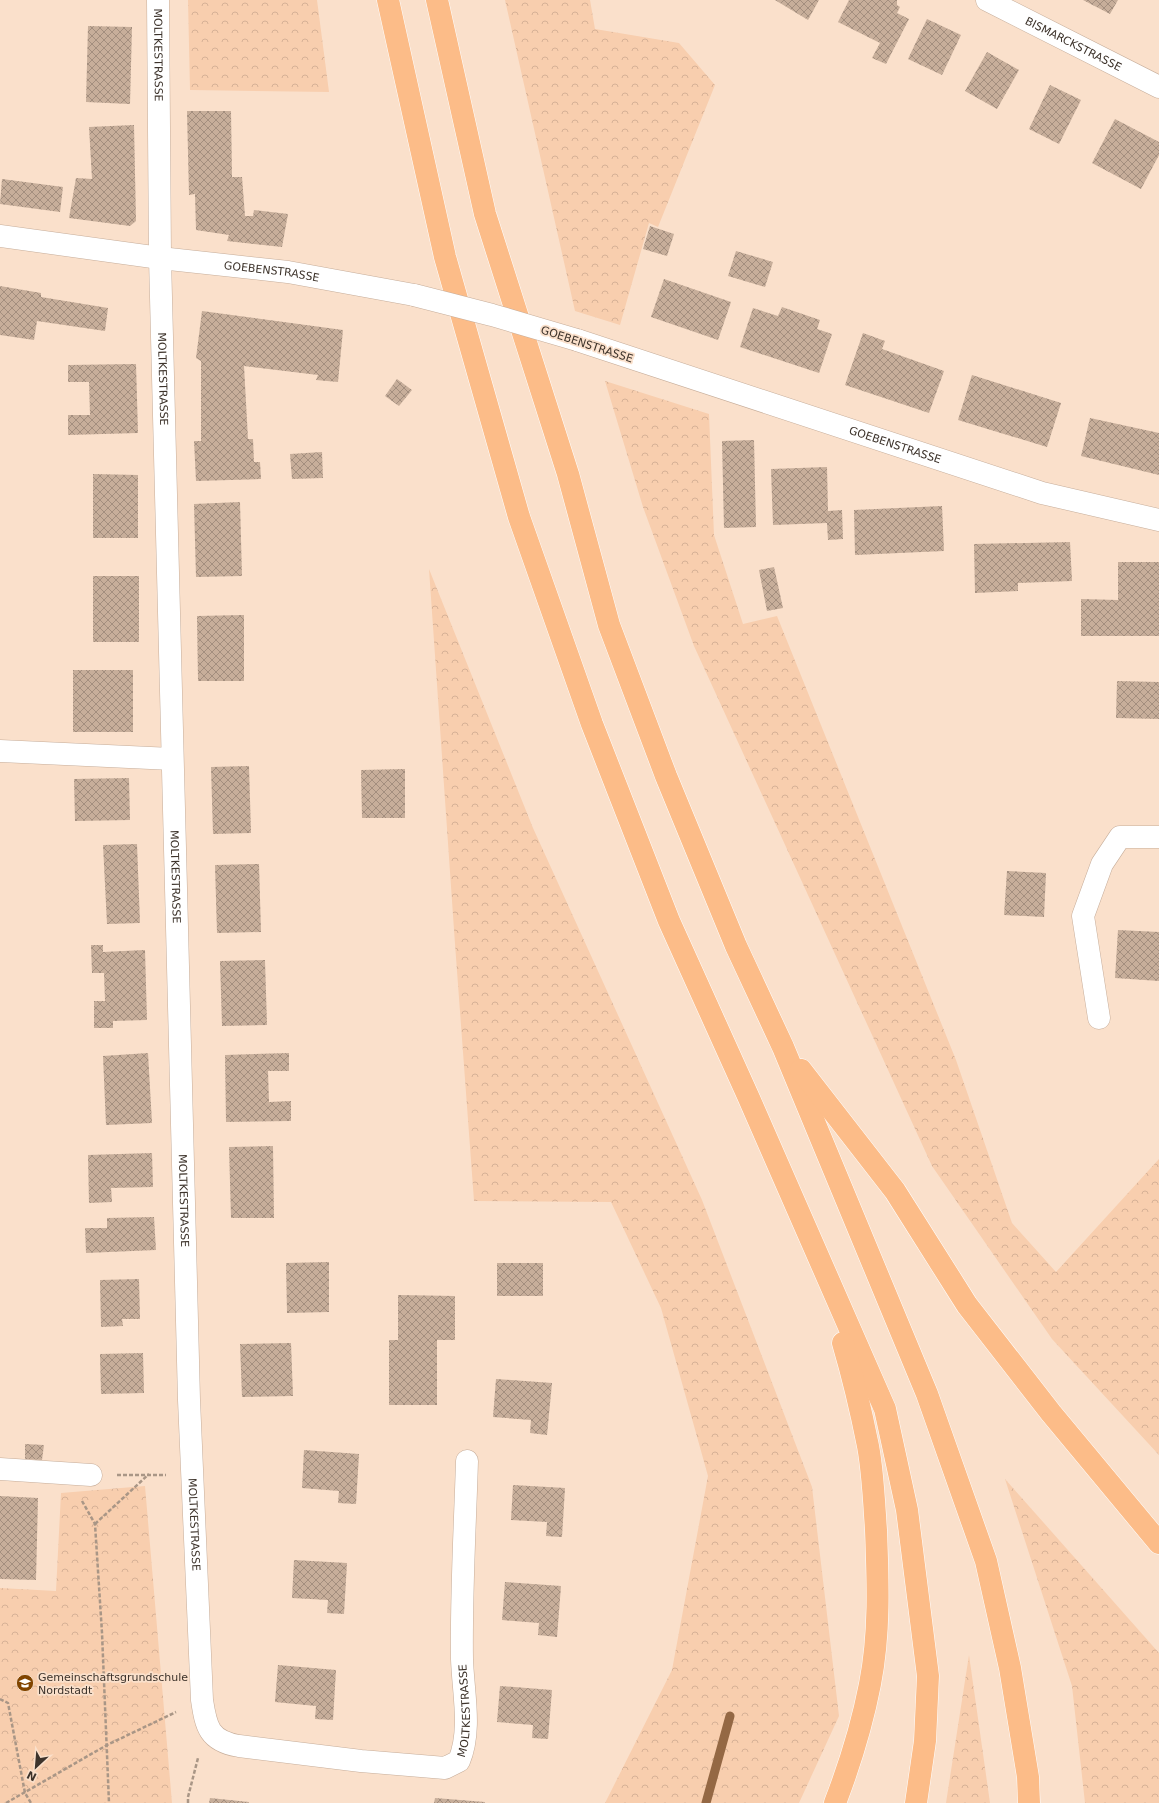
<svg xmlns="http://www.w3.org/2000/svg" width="1159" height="1803" font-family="'DejaVu Sans',sans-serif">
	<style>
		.forest { fill: url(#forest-crowns) }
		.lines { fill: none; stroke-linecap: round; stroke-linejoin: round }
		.stream { stroke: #946844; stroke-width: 9 }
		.building { fill: url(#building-cross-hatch) }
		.minor-casing { stroke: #c6ad9a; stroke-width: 23 }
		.highway-casing { stroke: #fff; stroke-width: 23 }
		.path { stroke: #a99686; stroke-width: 2.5; stroke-dasharray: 4 2; stroke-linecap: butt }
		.minor { stroke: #fff; stroke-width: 22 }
		.highway { stroke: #fcbc88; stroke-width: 22 }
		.minor-bridge-casing { stroke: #c6ad9a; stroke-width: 23; stroke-linecap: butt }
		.minor-bridge { stroke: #fff; stroke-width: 22 }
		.labels { text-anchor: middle; stroke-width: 3.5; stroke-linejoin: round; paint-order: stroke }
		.street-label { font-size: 11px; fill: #3d332b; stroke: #fae0cb }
		.poi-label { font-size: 11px; fill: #3d332b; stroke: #fae0cb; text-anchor: start }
	</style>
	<defs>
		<pattern id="forest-crowns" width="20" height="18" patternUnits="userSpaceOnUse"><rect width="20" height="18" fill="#f8ceae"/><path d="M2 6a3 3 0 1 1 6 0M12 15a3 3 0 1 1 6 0" fill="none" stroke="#d6b196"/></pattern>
		<pattern id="building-cross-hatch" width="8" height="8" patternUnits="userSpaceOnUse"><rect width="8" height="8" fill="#c7ae9a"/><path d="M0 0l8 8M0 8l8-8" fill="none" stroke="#a38e7e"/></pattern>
	</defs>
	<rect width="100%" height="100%" fill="#fae0cb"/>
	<g class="forest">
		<path d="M 188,0 L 317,0 L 329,92 L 190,90 Z"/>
		<path d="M 505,0 L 590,0 L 595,29 L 679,43 L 715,85 L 658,227 L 649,223 L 620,325 L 575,311 Z"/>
		<path d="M 605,381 L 709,414 L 714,535 L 743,624 L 777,616 L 956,1060 L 1012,1223 L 1056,1272 L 1159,1159 L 1159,1455 L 1052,1339 L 932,1166 L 694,646 L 643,507 Z"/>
		<path d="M 429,569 L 533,828 L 702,1200 L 812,1487 L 839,1716 L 799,1803 L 605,1803 L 672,1670 L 708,1476 L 661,1308 L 611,1202 L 474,1201 L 455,944 Z"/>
		<path d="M 1005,1479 L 1159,1653 L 1159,1803 L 1085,1803 L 1072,1686 Z"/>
		<path d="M 145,1486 L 172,1803 L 0,1803 L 0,1588 L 56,1591 L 61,1493 Z"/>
		<path d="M 969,1655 L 990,1803 L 946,1803 Z"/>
	</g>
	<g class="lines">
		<path class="stream" d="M 706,1803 L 730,1716"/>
	</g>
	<g class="building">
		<path d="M 775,0 L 819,0 L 808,20 Z"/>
		<path d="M 849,0 L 897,0 L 897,5 L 900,7 L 897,13 L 909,19 L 886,64 L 872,58 L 880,43 L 838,22 Z"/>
		<path d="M 1083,0 L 1118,0 L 1110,14 Z"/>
		<path d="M 927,19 L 961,35 L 942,75 L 908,59 Z"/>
		<path d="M 88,26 L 132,27 L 130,104 L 86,102 Z"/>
		<path d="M 987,52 L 1019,70 L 997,109 L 965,91 Z"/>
		<path d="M 1050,85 L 1081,100 L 1059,144 L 1029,129 Z"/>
		<path d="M 187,111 L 231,111 L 232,177 L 242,177 L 245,216 L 253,216 L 254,210 L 288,214 L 282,247 L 227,241 L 229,235 L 196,230 L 195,194 L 189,195 Z"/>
		<path d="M 1115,119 L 1159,142 L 1159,155 L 1141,189 L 1092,163 Z"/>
		<path d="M 134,125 L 136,221 L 130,226 L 69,218 L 76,178 L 92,179 L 89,127 Z"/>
		<path d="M 2,179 L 63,187 L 60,212 L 0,204 Z"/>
		<path d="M 650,226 L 674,234 L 667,256 L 643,249 Z"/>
		<path d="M 736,251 L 773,262 L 765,287 L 728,276 Z"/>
		<path d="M 664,279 L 731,302 L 718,340 L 651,317 Z"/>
		<path d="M 0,286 L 41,293 L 41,297 L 108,308 L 105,331 L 37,321 L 34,340 L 0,335 Z"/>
		<path d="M 782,307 L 820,320 L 817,329 L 832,334 L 819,373 L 740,347 L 753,308 L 778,316 Z"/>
		<path d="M 202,311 L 343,330 L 338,382 L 316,380 L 318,375 L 244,366 L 248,439 L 253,439 L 254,462 L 260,462 L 261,479 L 196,481 L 194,441 L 201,441 L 201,361 L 196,358 Z"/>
		<path d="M 863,333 L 885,341 L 882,349 L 944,371 L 929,413 L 845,385 Z"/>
		<path d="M 136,364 L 138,433 L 68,435 L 68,415 L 90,415 L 89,382 L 68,382 L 68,365 Z"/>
		<path d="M 972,375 L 1061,403 L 1047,447 L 958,420 Z"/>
		<path d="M 397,379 L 412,390 L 399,406 L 385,396 Z"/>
		<path d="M 1090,418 L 1159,433 L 1159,475 L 1081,456 Z"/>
		<path d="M 754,440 L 756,527 L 724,528 L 722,441 Z"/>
		<path d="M 322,452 L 323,478 L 292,479 L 290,454 Z"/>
		<path d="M 827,467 L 828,511 L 842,510 L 843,539 L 828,540 L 827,523 L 773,525 L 771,469 Z"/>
		<path d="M 93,474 L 138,475 L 138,538 L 93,538 Z"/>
		<path d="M 240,502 L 242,576 L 196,577 L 194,504 Z"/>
		<path d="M 942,506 L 944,551 L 855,555 L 854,510 Z"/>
		<path d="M 1070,542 L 1072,581 L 1018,583 L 1018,591 L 975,593 L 974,544 Z"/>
		<path d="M 1118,562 L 1159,562 L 1159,636 L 1081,636 L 1081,599 L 1118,600 Z"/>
		<path d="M 774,567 L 783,608 L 767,611 L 759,570 Z"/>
		<rect x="93" y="576" width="46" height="66"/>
		<path d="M 244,615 L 244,681 L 198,681 L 197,616 Z"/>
		<rect x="73" y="670" width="60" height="62"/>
		<path d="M 1117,681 L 1159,682 L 1159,719 L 1116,718 Z"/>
		<path d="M 249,766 L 251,833 L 213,834 L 211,767 Z"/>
		<path d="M 405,769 L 405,818 L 362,818 L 361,770 Z"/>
		<path d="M 129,778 L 130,820 L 75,821 L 74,779 Z"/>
		<path d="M 137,844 L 140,923 L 107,924 L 103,845 Z"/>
		<path d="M 259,864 L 261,932 L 217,933 L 215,865 Z"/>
		<path d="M 1007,871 L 1046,873 L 1044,917 L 1004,915 Z"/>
		<path d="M 1118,930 L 1159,932 L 1159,981 L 1115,978 Z"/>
		<path d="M 91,945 L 103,945 L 103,952 L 145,950 L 147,1020 L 113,1021 L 113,1028 L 94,1028 L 94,1001 L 105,1001 L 104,973 L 92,973 Z"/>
		<path d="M 265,960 L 267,1025 L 222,1026 L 220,961 Z"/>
		<path d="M 148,1053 L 152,1123 L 106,1125 L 103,1056 Z"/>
		<path d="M 289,1053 L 289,1071 L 268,1071 L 269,1102 L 291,1101 L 291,1121 L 226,1122 L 225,1055 Z"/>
		<path d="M 273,1146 L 274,1218 L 231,1218 L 229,1147 Z"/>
		<path d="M 152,1153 L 153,1187 L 111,1188 L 112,1202 L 89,1203 L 88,1155 Z"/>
		<path d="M 154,1217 L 156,1250 L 86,1253 L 85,1228 L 107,1228 L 107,1218 Z"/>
		<path d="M 329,1262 L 329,1312 L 287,1313 L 286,1263 Z"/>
		<rect x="497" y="1263" width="46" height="33"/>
		<path d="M 139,1279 L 140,1319 L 122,1319 L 123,1326 L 101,1327 L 100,1280 Z"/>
		<path d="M 398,1295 L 455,1296 L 455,1340 L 437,1340 L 437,1405 L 389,1405 L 389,1340 L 398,1340 Z"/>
		<path d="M 291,1343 L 293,1396 L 242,1397 L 240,1344 Z"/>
		<path d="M 143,1353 L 144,1393 L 101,1394 L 100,1354 Z"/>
		<path d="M 496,1379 L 552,1383 L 547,1435 L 530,1433 L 531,1420 L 493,1417 Z"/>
		<path d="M 25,1444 L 44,1445 L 42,1460 L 25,1459 Z"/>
		<path d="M 304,1450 L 359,1454 L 356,1504 L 338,1503 L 339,1491 L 302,1488 Z"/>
		<path d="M 513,1485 L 565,1488 L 562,1537 L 546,1536 L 547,1522 L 511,1520 Z"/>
		<path d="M 0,1496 L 38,1498 L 36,1580 L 0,1579 Z"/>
		<path d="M 294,1560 L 347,1563 L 344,1614 L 327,1613 L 328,1600 L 292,1598 Z"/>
		<path d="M 505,1582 L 561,1586 L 557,1637 L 538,1635 L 539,1623 L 502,1620 Z"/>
		<path d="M 278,1665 L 336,1670 L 333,1720 L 315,1719 L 316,1706 L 275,1702 Z"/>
		<path d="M 500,1686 L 552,1690 L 548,1739 L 532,1738 L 533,1725 L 497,1722 Z"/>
		<path d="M 210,1798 L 249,1802 L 249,1803 L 209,1803 Z"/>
		<path d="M 435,1798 L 485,1802 L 485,1803 L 434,1803 Z"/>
	</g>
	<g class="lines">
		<defs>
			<g id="minor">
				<path id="s1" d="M 158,0 L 160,258 L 189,1400 L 202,1700 C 206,1727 209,1741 239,1746 L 361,1761 L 445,1768 L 459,1761 C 472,1730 463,1692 462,1659 C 461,1593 465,1527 467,1461"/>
				<path id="s2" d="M 987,0 L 1159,87"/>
				<path id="s3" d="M 0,236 L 160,258 L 288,272 L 414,295"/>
				<path id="s4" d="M 577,340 L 1042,493 L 1159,520"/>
				<path d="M 0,751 L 172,759"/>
				<path d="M 1099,1018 L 1083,916 L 1102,864 L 1120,837 L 1159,837"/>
				<path d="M 0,1469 L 91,1475"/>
			</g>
			<g id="highway">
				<path d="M 388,0 L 445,257 L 519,517 L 592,724 L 669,921 L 748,1096 L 885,1409 L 907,1510 L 928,1676 L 925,1741 L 916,1803"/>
				<path d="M 437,0 L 485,214 L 568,474 L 609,625 L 666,776 L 736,946 L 783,1047 L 927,1394 L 986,1561 L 1010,1668 L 1028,1777 L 1029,1803"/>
				<path d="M 801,1070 L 895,1191 L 967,1305 L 1051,1413 L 1159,1543"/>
				<path d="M 835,1803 C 850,1764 862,1725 870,1684 C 880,1633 878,1582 876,1530 C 874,1502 873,1473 868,1446 C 861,1411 853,1377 843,1343"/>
			</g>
		</defs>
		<use href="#minor" class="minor-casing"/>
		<use href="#highway" class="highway-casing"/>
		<g class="path">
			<path d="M 117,1475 L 166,1475"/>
			<path d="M 82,1501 L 95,1524 L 102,1633 L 109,1803"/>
			<path d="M 95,1524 L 149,1474"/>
			<path d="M 0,1699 L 8,1703 L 25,1793 L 31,1803"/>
			<path d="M 6,1803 L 107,1745 L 176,1712"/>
			<path d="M 188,1803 L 188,1797 L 198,1758"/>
		</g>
		<use href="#minor" class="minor"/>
		<use href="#highway" class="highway"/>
		<defs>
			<path id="minor-bridge" d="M 414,295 L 492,315 L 577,340"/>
		</defs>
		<use href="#minor-bridge" class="minor-bridge-casing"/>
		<use href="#minor-bridge" class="minor-bridge"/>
	</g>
	<defs>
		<symbol id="school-disc" viewBox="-11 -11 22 22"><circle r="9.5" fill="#814500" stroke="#fae0cb"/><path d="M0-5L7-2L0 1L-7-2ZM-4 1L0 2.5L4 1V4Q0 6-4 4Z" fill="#fff"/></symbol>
	</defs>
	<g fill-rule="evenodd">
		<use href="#school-disc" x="15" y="1673" width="20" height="20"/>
	</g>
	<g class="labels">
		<g class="street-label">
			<text dy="4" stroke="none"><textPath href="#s2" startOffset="97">BISMARCKSTRASSE</textPath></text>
			<text dy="4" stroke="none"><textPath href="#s1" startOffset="55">MOLTKESTRASSE</textPath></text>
			<text dy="4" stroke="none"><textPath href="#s3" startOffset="274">GOEBENSTRASSE</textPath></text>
			<text transform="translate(587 344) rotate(18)" y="4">GOEBENSTRASSE</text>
			<text dy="4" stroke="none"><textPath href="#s1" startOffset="379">MOLTKESTRASSE</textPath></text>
			<text dy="4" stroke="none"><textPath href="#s4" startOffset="335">GOEBENSTRASSE</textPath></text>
			<text dy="4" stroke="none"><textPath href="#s1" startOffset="877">MOLTKESTRASSE</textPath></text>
			<text dy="4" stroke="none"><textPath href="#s1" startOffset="1201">MOLTKESTRASSE</textPath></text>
			<text dy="4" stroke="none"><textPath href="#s1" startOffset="1525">MOLTKESTRASSE</textPath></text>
			<text dy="4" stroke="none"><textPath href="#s1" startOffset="2040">MOLTKESTRASSE</textPath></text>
		</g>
		<g class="poi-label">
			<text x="38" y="1681">Gemeinschaftsgrundschule<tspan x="38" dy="13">Nordstadt</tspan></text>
		</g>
	</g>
	<g transform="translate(36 1767) rotate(206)" stroke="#fae0cb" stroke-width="3" paint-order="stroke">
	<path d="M0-3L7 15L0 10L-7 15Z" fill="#3d332b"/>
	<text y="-6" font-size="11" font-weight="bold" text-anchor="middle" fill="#3d332b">N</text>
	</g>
</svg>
